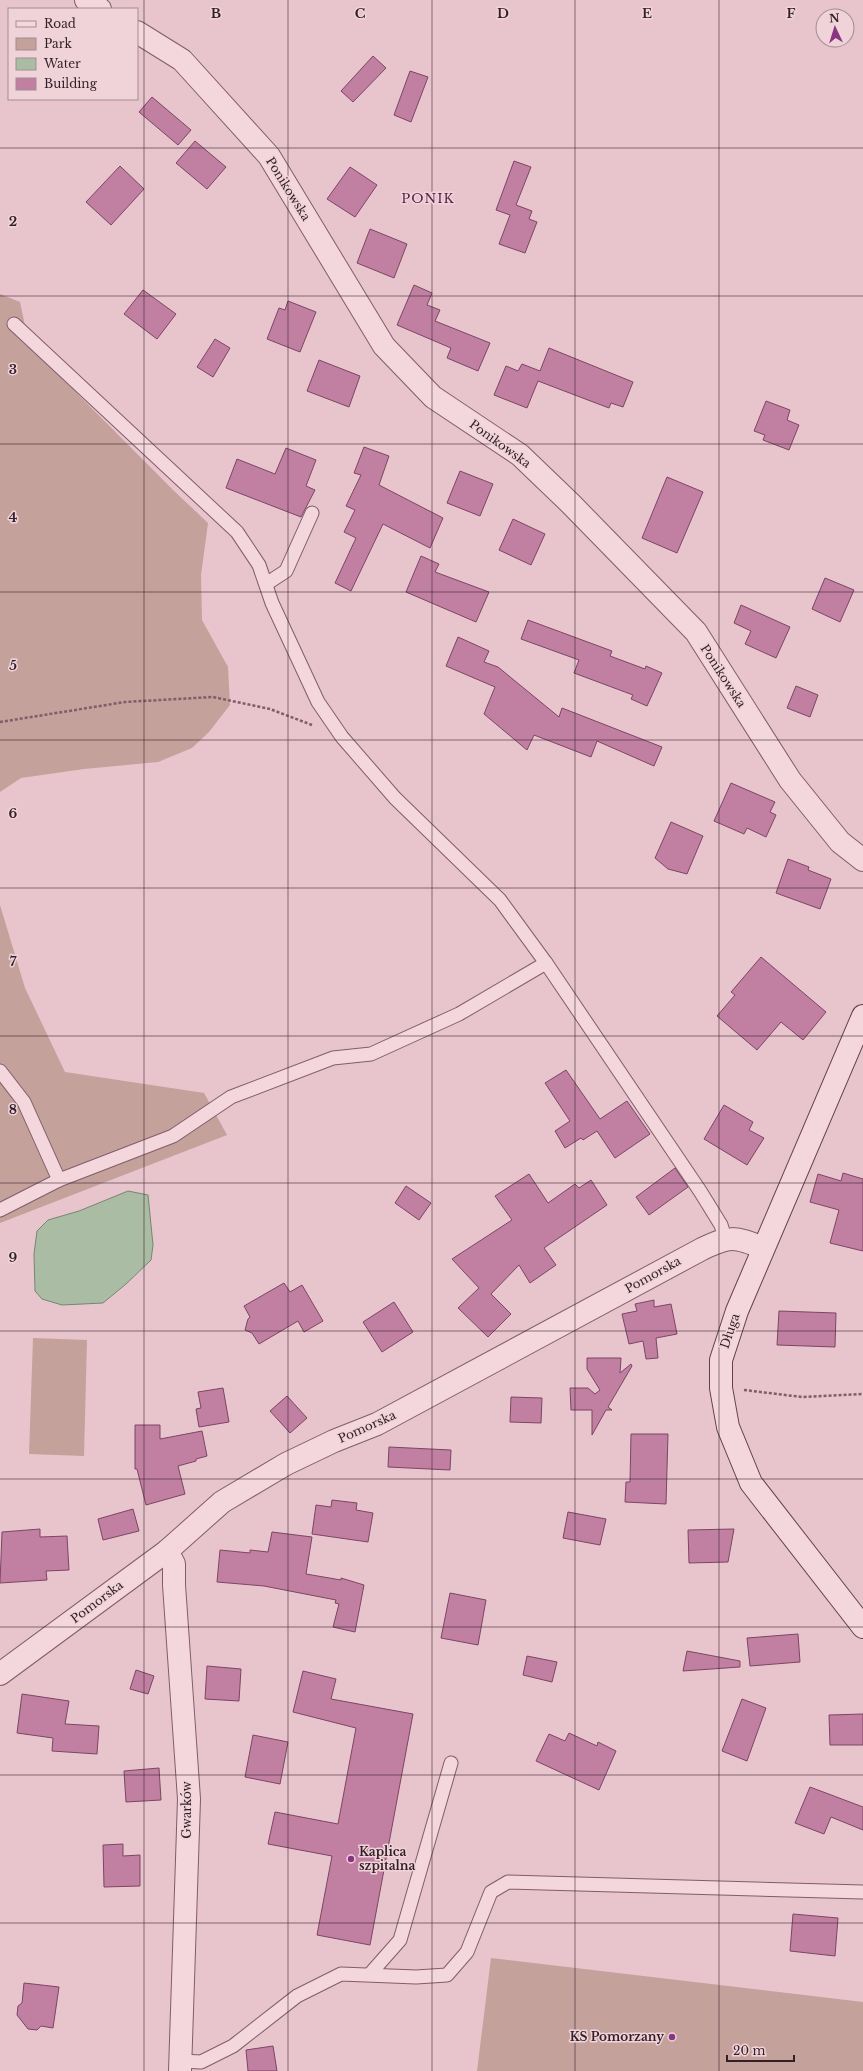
<svg xmlns="http://www.w3.org/2000/svg" width="863" height="2071" font-family="'Libre Baskerville',serif">
	<style>
		.green { fill: #c4a19a }
		.water { fill: #abbca5; stroke: #73886e }
		.building { fill: #c17fa1; stroke: #7c4663 }
		.lines { fill: none; stroke-linecap: round; stroke-linejoin: round }
		.lane-casing { stroke: #805d6b; stroke-width: 15 }
		.street-casing { stroke: #805d6b; stroke-width: 24 }
		.secondary-casing { stroke: #62404f; stroke-width: 24 }
		.path { stroke: #805d6b; stroke-width: 2.5; stroke-dasharray: 3 2; stroke-linecap: butt }
		.lane { stroke: #f4d6dd; stroke-width: 13 }
		.street { stroke: #f4d6dd; stroke-width: 22 }
		.secondary { stroke: #f4d6dd; stroke-width: 22 }
		.grid { fill: none; stroke: #321f28; stroke-width: 1; stroke-opacity: 0.55 }
		.poi-dot { fill: #883583; stroke: #f0d3d9; stroke-width: 1.5 }
		.labels { text-anchor: middle; stroke-width: 3; stroke-linejoin: round; paint-order: stroke }
		.street-label { font-size: 12px; fill: #321f28; stroke: #f0d3d9 }
		.poi-label { font-size: 12px; font-weight: bold; fill: #321f28; stroke: #f0d3d9; text-anchor: start }
		.neighbourhood-label { font-size: 13px; letter-spacing: 1px; fill: #59244b; stroke: #f0d3d9 }
		.grid-label { font-size: 13px; text-anchor: middle; font-weight: bold; fill: #321f28; stroke: #f0d3d9; stroke-width: 3; stroke-linejoin: round; paint-order: stroke }
	</style>
	<rect width="100%" height="100%" fill="#e8c4cd"/>
	<g class="green">
		<path d="M 0,294 L 20,302 L 29,345 L 173,490 L 208,523 L 201,575 L 202,620 L 228,667 L 230,705 L 209,732 L 192,748 L 158,762 L 84,769 L 21,778 L 0,792 Z"/>
		<path d="M 0,905 L 25,988 L 65,1072 L 204,1093 L 227,1135 L 0,1223 Z"/>
		<path d="M 33,1338 L 87,1340 L 84,1456 L 29,1454 Z"/>
		<path d="M 491,1958 L 863,2002 L 863,2071 L 477,2071 Z"/>
	</g>
	<path class="water" d="M 128,1191 L 148,1195 L 153,1245 L 151,1260 L 126,1284 L 103,1303 L 62,1305 L 42,1299 L 35,1291 L 34,1254 L 37,1231 L 48,1220 L 79,1211 Z"/>
	<g class="building">
		<path d="M 373,56 L 386,68 L 353,102 L 341,91 Z"/>
		<path d="M 410,71 L 428,77 L 411,122 L 394,115 Z"/>
		<path d="M 152,97 L 191,130 L 178,145 L 139,112 Z"/>
		<path d="M 195,141 L 226,167 L 207,189 L 176,163 Z"/>
		<path d="M 514,161 L 531,167 L 516,205 L 532,211 L 529,219 L 537,222 L 525,253 L 499,244 L 510,215 L 496,210 Z"/>
		<path d="M 120,166 L 144,189 L 111,225 L 86,202 Z"/>
		<path d="M 350,167 L 377,185 L 355,217 L 327,199 Z"/>
		<path d="M 370,229 L 407,244 L 394,278 L 357,263 Z"/>
		<path d="M 414,285 L 432,293 L 427,305 L 440,310 L 435,321 L 490,343 L 478,371 L 447,358 L 451,348 L 397,325 Z"/>
		<path d="M 143,290 L 176,314 L 157,339 L 124,314 Z"/>
		<path d="M 288,301 L 316,312 L 300,352 L 267,339 L 279,308 L 285,310 Z"/>
		<path d="M 215,339 L 230,348 L 213,377 L 197,367 Z"/>
		<path d="M 549,348 L 633,382 L 623,407 L 611,403 L 609,408 L 538,381 L 527,408 L 494,395 L 506,366 L 518,371 L 522,364 L 540,371 Z"/>
		<path d="M 319,360 L 360,376 L 349,407 L 307,391 Z"/>
		<path d="M 766,401 L 790,410 L 787,420 L 799,425 L 789,450 L 763,440 L 765,435 L 754,431 Z"/>
		<path d="M 364,447 L 389,456 L 379,485 L 443,518 L 430,548 L 383,524 L 351,591 L 335,583 L 356,538 L 344,532 L 355,510 L 346,506 L 361,475 L 354,473 Z"/>
		<path d="M 286,448 L 316,460 L 306,486 L 315,490 L 301,517 L 226,488 L 237,459 L 275,474 Z"/>
		<path d="M 460,471 L 493,484 L 480,516 L 447,503 Z"/>
		<path d="M 667,477 L 703,492 L 677,553 L 642,538 Z"/>
		<path d="M 513,519 L 545,534 L 531,565 L 499,550 Z"/>
		<path d="M 421,556 L 439,564 L 435,572 L 489,592 L 476,622 L 406,592 Z"/>
		<path d="M 825,578 L 854,590 L 840,622 L 812,609 Z"/>
		<path d="M 741,605 L 790,627 L 776,658 L 745,644 L 751,631 L 734,623 Z"/>
		<path d="M 528,620 L 612,651 L 610,656 L 645,669 L 646,666 L 662,673 L 647,706 L 631,699 L 633,695 L 574,673 L 579,660 L 521,639 Z"/>
		<path d="M 458,637 L 489,651 L 484,662 L 498,667 L 559,717 L 562,708 L 662,747 L 654,766 L 597,741 L 591,757 L 534,735 L 527,750 L 484,714 L 495,687 L 446,666 Z"/>
		<path d="M 796,686 L 818,695 L 810,717 L 787,708 Z"/>
		<path d="M 731,783 L 775,802 L 770,812 L 776,815 L 766,837 L 747,828 L 744,834 L 714,821 Z"/>
		<path d="M 671,822 L 703,836 L 687,874 L 668,869 L 655,858 Z"/>
		<path d="M 788,859 L 809,867 L 808,870 L 831,879 L 820,909 L 776,893 Z"/>
		<path d="M 761,957 L 826,1012 L 803,1040 L 781,1022 L 757,1050 L 717,1016 L 735,995 L 731,992 Z"/>
		<path d="M 566,1070 L 600,1119 L 627,1101 L 650,1134 L 615,1158 L 597,1131 L 583,1140 L 581,1138 L 565,1148 L 555,1131 L 570,1121 L 545,1083 Z"/>
		<path d="M 724,1105 L 753,1122 L 749,1130 L 764,1138 L 747,1165 L 704,1139 Z"/>
		<path d="M 675,1168 L 688,1187 L 649,1215 L 636,1197 Z"/>
		<path d="M 843,1173 L 863,1179 L 863,1251 L 830,1243 L 839,1210 L 810,1202 L 818,1174 L 841,1181 Z"/>
		<path d="M 529,1174 L 548,1203 L 575,1184 L 579,1188 L 591,1180 L 607,1205 L 544,1248 L 556,1265 L 530,1283 L 519,1265 L 491,1294 L 511,1314 L 488,1337 L 458,1308 L 479,1288 L 452,1259 L 512,1220 L 495,1196 Z"/>
		<path d="M 406,1186 L 431,1203 L 419,1220 L 395,1203 Z"/>
		<path d="M 284,1283 L 290,1292 L 302,1285 L 323,1321 L 304,1332 L 298,1321 L 259,1344 L 252,1333 L 245,1330 L 248,1319 L 250,1317 L 244,1306 Z"/>
		<path d="M 654,1300 L 654,1307 L 671,1304 L 677,1334 L 656,1338 L 658,1358 L 646,1359 L 643,1341 L 629,1344 L 622,1314 L 637,1311 L 635,1304 Z"/>
		<path d="M 394,1302 L 413,1332 L 382,1352 L 363,1322 Z"/>
		<path d="M 779,1311 L 836,1313 L 835,1347 L 777,1345 Z"/>
		<path d="M 587,1358 L 621,1358 L 620,1373 L 631,1364 L 632,1366 L 608,1407 L 612,1410 L 606,1410 L 592,1435 L 592,1410 L 571,1410 L 570,1388 L 588,1388 L 595,1394 L 600,1390 L 587,1369 Z"/>
		<path d="M 223,1388 L 229,1422 L 199,1427 L 196,1409 L 201,1408 L 198,1392 Z"/>
		<path d="M 287,1396 L 307,1418 L 290,1433 L 270,1411 Z"/>
		<path d="M 511,1397 L 542,1398 L 541,1423 L 510,1422 Z"/>
		<path d="M 135,1425 L 160,1425 L 160,1439 L 202,1431 L 207,1456 L 196,1459 L 196,1461 L 178,1466 L 185,1494 L 146,1505 L 137,1469 L 135,1469 Z"/>
		<path d="M 631,1434 L 668,1434 L 666,1504 L 625,1502 L 626,1482 L 630,1482 Z"/>
		<path d="M 389,1447 L 451,1450 L 450,1470 L 388,1467 Z"/>
		<path d="M 332,1500 L 357,1503 L 356,1510 L 373,1513 L 368,1542 L 312,1534 L 316,1505 L 331,1507 Z"/>
		<path d="M 133,1509 L 139,1531 L 103,1540 L 98,1519 Z"/>
		<path d="M 568,1512 L 606,1519 L 600,1545 L 563,1538 Z"/>
		<path d="M 40,1529 L 40,1537 L 67,1536 L 69,1570 L 46,1571 L 47,1580 L 0,1583 L 2,1532 Z"/>
		<path d="M 734,1529 L 728,1562 L 689,1563 L 688,1530 Z"/>
		<path d="M 272,1532 L 312,1537 L 306,1574 L 341,1580 L 341,1578 L 364,1585 L 355,1632 L 333,1627 L 339,1604 L 335,1603 L 336,1600 L 264,1586 L 217,1582 L 220,1550 L 250,1553 L 250,1550 L 268,1552 Z"/>
		<path d="M 450,1593 L 486,1600 L 478,1645 L 441,1638 Z"/>
		<path d="M 798,1634 L 800,1662 L 750,1666 L 747,1638 Z"/>
		<path d="M 687,1651 L 740,1661 L 740,1667 L 683,1671 Z"/>
		<path d="M 527,1656 L 557,1662 L 552,1682 L 523,1675 Z"/>
		<path d="M 207,1666 L 241,1669 L 239,1701 L 205,1699 Z"/>
		<path d="M 136,1670 L 154,1676 L 148,1694 L 130,1689 Z"/>
		<path d="M 303,1671 L 336,1679 L 331,1699 L 413,1714 L 370,1945 L 317,1935 L 332,1856 L 268,1844 L 275,1812 L 338,1824 L 356,1728 L 293,1712 Z"/>
		<path d="M 22,1694 L 69,1701 L 65,1724 L 99,1726 L 97,1754 L 52,1751 L 53,1738 L 17,1733 Z"/>
		<path d="M 742,1699 L 766,1708 L 747,1761 L 722,1751 Z"/>
		<path d="M 863,1714 L 863,1745 L 830,1745 L 829,1715 Z"/>
		<path d="M 569,1733 L 597,1746 L 598,1742 L 616,1751 L 599,1790 L 536,1761 L 549,1734 L 565,1741 Z"/>
		<path d="M 253,1735 L 288,1742 L 280,1784 L 245,1777 Z"/>
		<path d="M 159,1768 L 161,1800 L 126,1802 L 124,1771 Z"/>
		<path d="M 810,1787 L 863,1807 L 863,1830 L 831,1817 L 824,1834 L 795,1823 Z"/>
		<path d="M 123,1844 L 123,1856 L 140,1855 L 140,1886 L 104,1887 L 103,1845 Z"/>
		<path d="M 793,1914 L 838,1918 L 835,1956 L 790,1951 Z"/>
		<path d="M 24,1983 L 59,1987 L 53,2028 L 41,2026 L 37,2030 L 28,2029 L 17,2015 L 18,2006 L 22,2003 Z"/>
		<path d="M 273,2046 L 277,2071 L 248,2071 L 246,2050 Z"/>
	</g>
	<g class="lines">
		<defs>
			<g id="lane">
				<path d="M 14,324 L 237,532 L 259,565 L 272,603 L 318,702 L 342,737 L 395,798 L 500,900 L 546,963 L 700,1191 L 721,1225 L 725,1238"/>
				<path d="M 266,584 L 286,571 L 312,513"/>
				<path d="M 0,1071 L 24,1102 L 59,1180"/>
				<path d="M 0,1210 L 59,1180 L 173,1136 L 231,1097 L 333,1058 L 371,1054 L 459,1014 L 546,963"/>
				<path d="M 370,1974 L 400,1940 L 451,1763"/>
				<path d="M 181,2061 L 201,2062 L 233,2046 L 297,1996 L 341,1974 L 416,1977 L 447,1975 L 467,1952 L 491,1892 L 508,1882 L 863,1892"/>
			</g>
			<g id="street">
				<path d="M 86,0 L 100,9"/>
				<path d="M 137,32 L 182,60 L 269,156 L 384,346 L 433,397 L 520,455 L 571,504 L 696,632 L 790,780 L 840,842 L 863,860"/>
				<path d="M 167,1551 L 174,1564 L 174,1585 L 189,1799 L 180,2071"/>
				<path d="M 0,1674 L 167,1551 L 222,1502 L 286,1464 L 334,1441 L 377,1424 L 702,1249 C 730,1236 734,1236 763,1248"/>
			</g>
			<path id="secondary" d="M 863,1016 L 737,1311 L 721,1360 L 721,1388 L 728,1427 L 751,1483 L 863,1627"/>
		</defs>
		<use href="#lane" class="lane-casing"/>
		<use href="#street" class="street-casing"/>
		<use href="#secondary" class="secondary-casing"/>
		<g class="path">
			<path d="M 0,722 L 125,702 L 213,697 L 270,709 L 312,725"/>
			<path d="M 744,1390 L 802,1397 L 863,1394"/>
		</g>
		<use href="#lane" class="lane"/>
		<use href="#street" class="street"/>
		<use href="#secondary" class="secondary"/>
	</g>
	<path class="grid" d="M 144,0 L 144,2071M 288,0 L 288,2071M 432,0 L 432,2071M 575,0 L 575,2071M 719,0 L 719,2071M 0,148 L 863,148M 0,296 L 863,296M 0,444 L 863,444M 0,592 L 863,592M 0,740 L 863,740M 0,888 L 863,888M 0,1036 L 863,1036M 0,1183 L 863,1183M 0,1331 L 863,1331M 0,1479 L 863,1479M 0,1627 L 863,1627M 0,1775 L 863,1775M 0,1923 L 863,1923"/>
	<g class="poi-dot">
		<circle cx="351" cy="1859" r="4"/>
		<circle cx="672" cy="2037" r="4"/>
	</g>
	<g class="labels">
		<g class="street-label">
			<text transform="translate(288 189) rotate(58)" y="4">Ponikowska</text>
			<text transform="translate(500 444) rotate(36)" y="4">Ponikowska</text>
			<text transform="translate(723 676) rotate(57)" y="4">Ponikowska</text>
			<text transform="translate(653 1275) rotate(-29)" y="4">Pomorska</text>
			<text transform="translate(730 1331) rotate(-71)" y="4">Długa</text>
			<text transform="translate(367 1427) rotate(-24)" y="4">Pomorska</text>
			<text transform="translate(97 1602) rotate(-37)" y="4">Pomorska</text>
			<text transform="translate(187 1810) rotate(-90)" y="4">Gwarków</text>
		</g>
		<g class="poi-label">
			<text x="359" y="1856">Kaplica<tspan x="359" dy="14">szpitalna</tspan></text>
			<text x="664" y="2041" text-anchor="end">KS Pomorzany</text>
		</g>
		<g class="neighbourhood-label">
			<text x="428" y="203">PONIK</text>
		</g>
	</g>
	<g class="grid-label">
		<text x="216" y="18">B</text>
		<text x="360" y="18">C</text>
		<text x="503" y="18">D</text>
		<text x="647" y="18">E</text>
		<text x="791" y="18">F</text>
		<text x="13" y="226">2</text>
		<text x="13" y="374">3</text>
		<text x="13" y="522">4</text>
		<text x="13" y="670">5</text>
		<text x="13" y="818">6</text>
		<text x="13" y="966">7</text>
		<text x="13" y="1114">8</text>
		<text x="13" y="1262">9</text>
	</g>
	<rect x="8" y="8" width="130" height="92" fill="#f0d3d9" stroke="#a48b92"/>
	<rect x="16" y="21" width="20" height="6" fill="#f4d6dd" stroke="#a48b92"/>
	<text x="44" y="28" font-size="12" fill="#321f28">Road</text>
	<rect x="16" y="38" width="20" height="12" fill="#c4a19a" stroke="#a48b92"/>
	<text x="44" y="48" font-size="12" fill="#321f28">Park</text>
	<rect x="16" y="58" width="20" height="12" fill="#abbca5" stroke="#a48b92"/>
	<text x="44" y="68" font-size="12" fill="#321f28">Water</text>
	<rect x="16" y="78" width="20" height="12" fill="#c17fa1" stroke="#a48b92"/>
	<text x="44" y="88" font-size="12" fill="#321f28">Building</text>
	<g transform="translate(835 28) rotate(356)"><circle r="19" fill="#f0d3d9" stroke="#a48b92"/>
	<path d="M0-3L7 15L0 10L-7 15Z" fill="#883583"/>
	<text y="-6" font-size="11" font-weight="bold" text-anchor="middle" fill="#321f28">N</text>
	</g>
	<path d="M727 2055v6h67v-6" fill="none" stroke="#321f28" stroke-width="2"/>
	<text x="733" y="2055" font-size="12" fill="#321f28" stroke="#f0d3d9" stroke-width="3" paint-order="stroke">20 m</text>
</svg>
